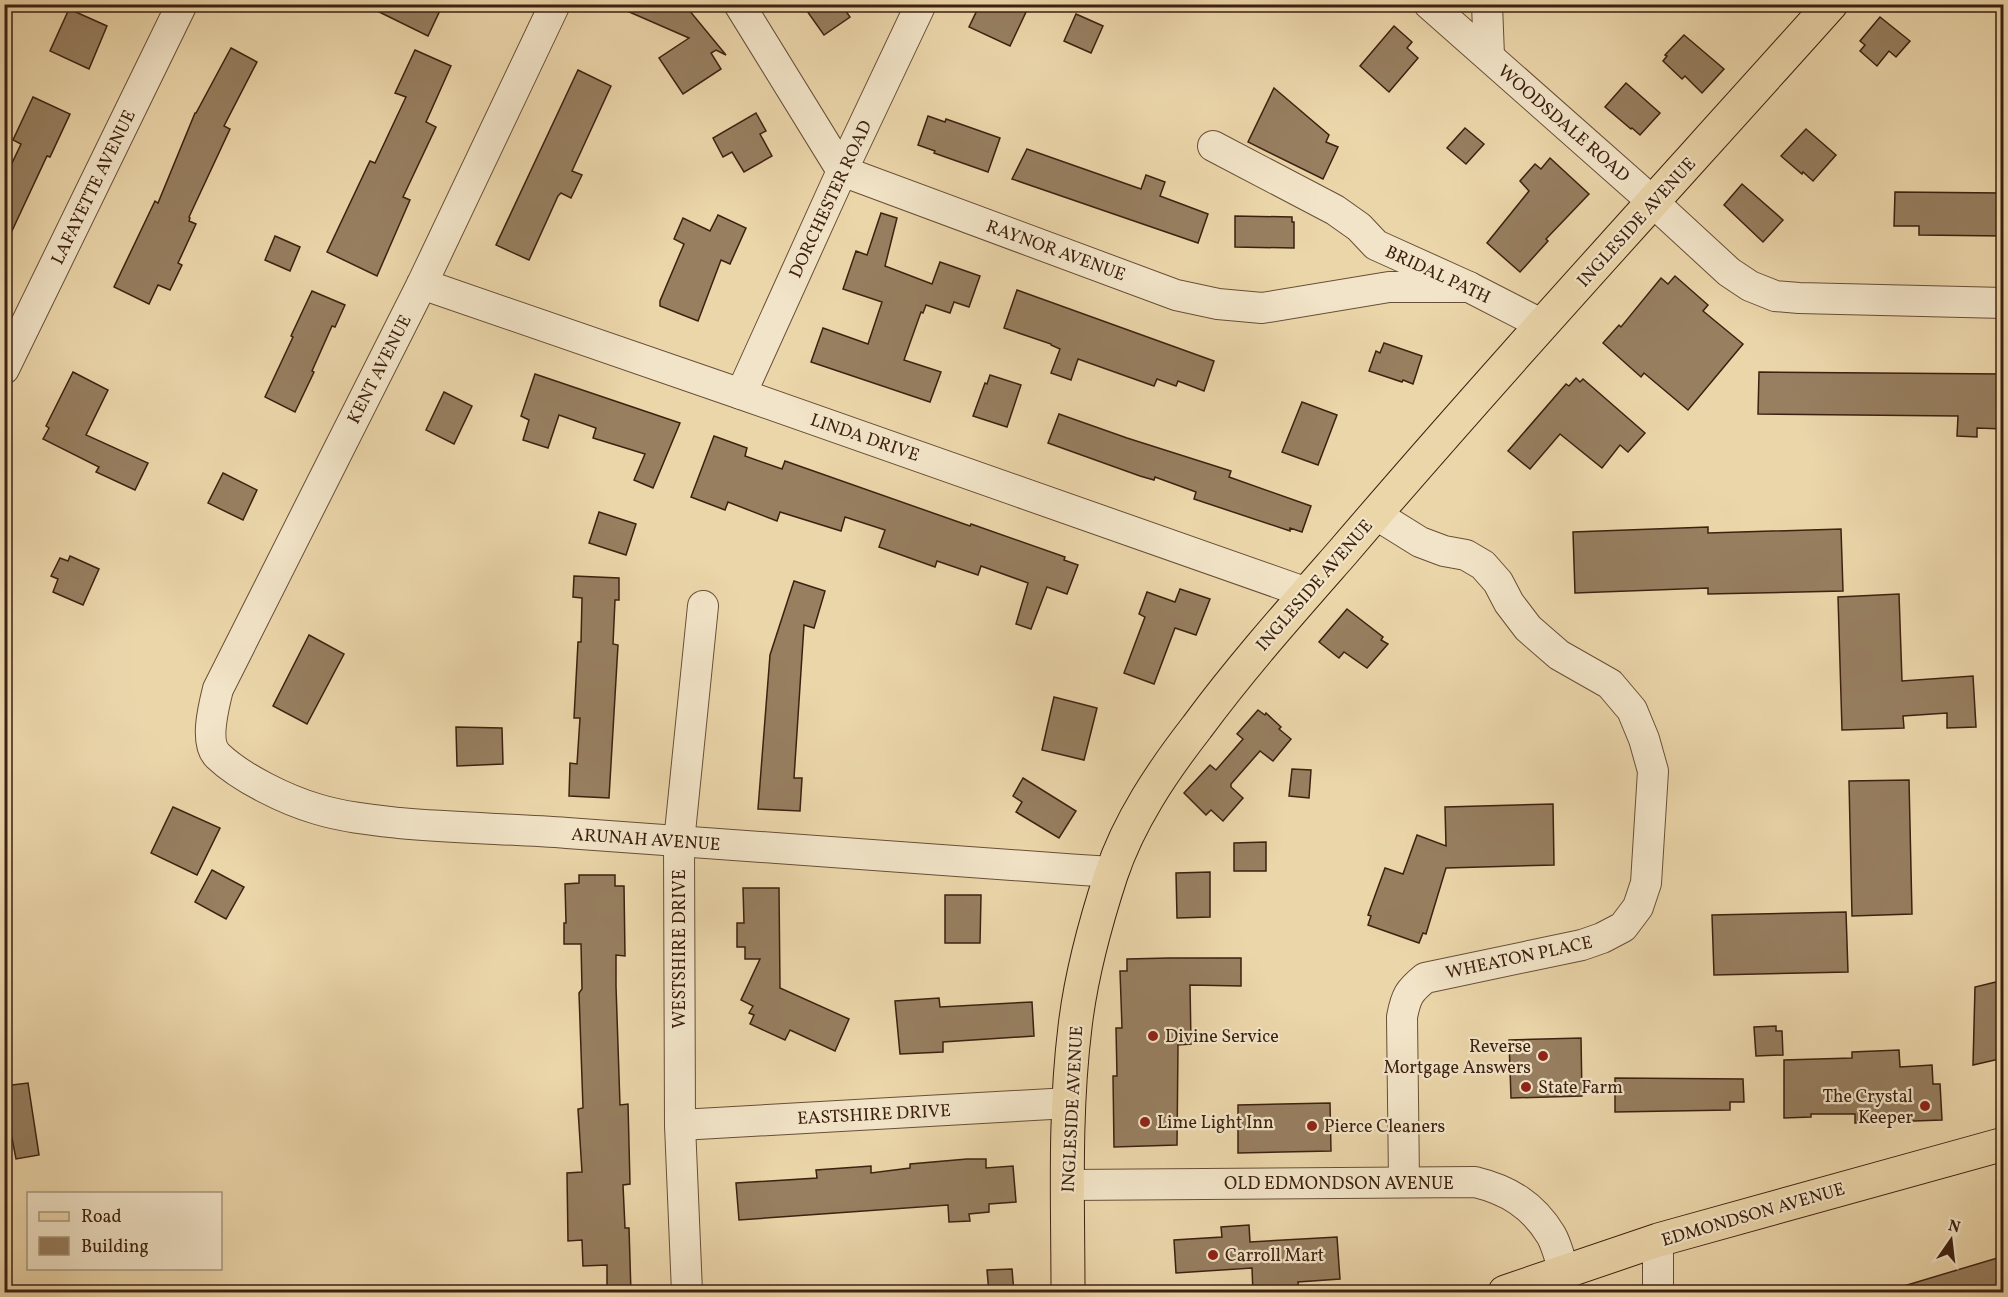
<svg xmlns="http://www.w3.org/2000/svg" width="2008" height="1297" font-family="Vollkorn,serif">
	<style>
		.building { fill: #977f60; stroke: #3d2110; stroke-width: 1.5 }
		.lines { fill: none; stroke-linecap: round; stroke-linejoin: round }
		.minor-casing { stroke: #684e36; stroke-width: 32 }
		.major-casing { stroke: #3d2110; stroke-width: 35 }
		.minor { stroke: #f2e4c8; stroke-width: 30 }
		.major { stroke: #ebd6aa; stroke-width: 33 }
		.poi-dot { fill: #8f2418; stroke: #f2e4c8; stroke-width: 2 }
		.labels { text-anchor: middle; stroke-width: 4.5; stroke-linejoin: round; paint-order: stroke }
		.street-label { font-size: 18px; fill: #3d2110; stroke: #f2e4c8 }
		.poi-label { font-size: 18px; fill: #3d2110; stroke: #f2e4c8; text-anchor: start }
	</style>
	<rect width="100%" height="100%" fill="#ebd6aa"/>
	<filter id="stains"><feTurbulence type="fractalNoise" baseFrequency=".00333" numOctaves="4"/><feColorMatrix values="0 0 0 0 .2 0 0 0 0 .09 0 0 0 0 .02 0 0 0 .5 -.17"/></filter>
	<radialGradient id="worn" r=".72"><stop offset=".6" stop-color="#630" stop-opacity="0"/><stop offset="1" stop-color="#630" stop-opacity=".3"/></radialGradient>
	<g class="building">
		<path d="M 363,4 L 443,4 L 428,36 Z"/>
		<path d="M 611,4 L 684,4 L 726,55 L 716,50 L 711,53 L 721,69 L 683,94 L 659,58 L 689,38 Z"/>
		<path d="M 802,4 L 841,4 L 850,17 L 824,35 Z"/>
		<path d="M 980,4 L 1010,4 L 1026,12 L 1010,46 L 969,27 Z"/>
		<path d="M 69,9 L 107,26 L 89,69 L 50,51 Z"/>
		<path d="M 1076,14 L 1103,26 L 1091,53 L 1064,41 Z"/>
		<path d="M 1880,17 L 1910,41 L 1896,57 L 1889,51 L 1877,66 L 1860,51 L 1865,45 L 1860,41 Z"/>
		<path d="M 1394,26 L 1412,42 L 1407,48 L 1418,58 L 1389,92 L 1360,66 Z"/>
		<path d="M 1684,35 L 1724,69 L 1702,93 L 1685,76 L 1682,79 L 1663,61 L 1667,56 L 1665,55 Z"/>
		<path d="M 231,48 L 257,62 L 224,126 L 230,129 L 189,217 L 190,218 L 189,221 L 196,224 L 178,263 L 182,265 L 170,290 L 158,285 L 149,304 L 114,287 L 155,201 L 158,203 L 195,113 L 196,113 Z"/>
		<path d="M 415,50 L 451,66 L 426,122 L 436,127 L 403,197 L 410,200 L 377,276 L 327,252 L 370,161 L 375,163 L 406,97 L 395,93 Z"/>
		<path d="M 578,70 L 611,86 L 572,171 L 582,175 L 571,198 L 561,193 L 558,196 L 529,260 L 496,245 Z"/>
		<path d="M 1626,83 L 1660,113 L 1640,135 L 1632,128 L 1631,129 L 1605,107 Z"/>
		<path d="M 1274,88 L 1329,135 L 1326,142 L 1338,147 L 1323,179 L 1248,142 Z"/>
		<path d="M 33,97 L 70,114 L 50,157 L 47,156 L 4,248 L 4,180 L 21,144 L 13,140 Z"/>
		<path d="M 756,113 L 766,131 L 760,134 L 772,156 L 744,172 L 732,152 L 723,157 L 713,138 Z"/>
		<path d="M 928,116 L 945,122 L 946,119 L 1000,138 L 988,172 L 934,153 L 935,151 L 918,145 Z"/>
		<path d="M 1465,128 L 1484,144 L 1466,164 L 1447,148 Z"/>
		<path d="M 1806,129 L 1836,155 L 1813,181 L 1803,172 L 1802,174 L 1781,156 Z"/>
		<path d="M 1027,149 L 1141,189 L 1146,175 L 1165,182 L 1160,196 L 1208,214 L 1198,243 L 1012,179 Z"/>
		<path d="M 1550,158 L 1589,194 L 1546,239 L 1548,241 L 1520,272 L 1487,243 L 1529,191 L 1520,181 L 1535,164 L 1541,169 Z"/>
		<path d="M 1742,184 L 1783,220 L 1763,242 L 1724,205 Z"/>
		<path d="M 1895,192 L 2002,193 L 2004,236 L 1919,235 L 1919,226 L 1894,226 Z"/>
		<path d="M 881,213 L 897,218 L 885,266 L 932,284 L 940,262 L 980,276 L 969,307 L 954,302 L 950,313 L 926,305 L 923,313 L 921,312 L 904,360 L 941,372 L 930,402 L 811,362 L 823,328 L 868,344 L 882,302 L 843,289 L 856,251 L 867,255 Z"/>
		<path d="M 718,215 L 746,228 L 730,264 L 721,260 L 698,321 L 660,306 L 660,301 L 684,244 L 674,239 L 683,218 L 710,231 Z"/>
		<path d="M 1235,216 L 1292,217 L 1292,222 L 1294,222 L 1294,248 L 1235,247 Z"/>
		<path d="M 275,236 L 300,247 L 290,271 L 265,260 Z"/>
		<path d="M 1675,276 L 1708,305 L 1703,311 L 1743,344 L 1688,410 L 1644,373 L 1641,377 L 1603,343 L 1619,325 L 1621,327 L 1661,278 L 1668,284 Z"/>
		<path d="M 1017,290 L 1214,361 L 1204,391 L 1178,381 L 1176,386 L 1157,379 L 1154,386 L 1078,359 L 1071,380 L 1051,373 L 1060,349 L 1051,345 L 1051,344 L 1004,328 Z"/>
		<path d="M 312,291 L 345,305 L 335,327 L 332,326 L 312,371 L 314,372 L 295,412 L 265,397 L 293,337 L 291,336 Z"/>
		<path d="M 1384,343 L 1422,356 L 1413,384 L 1403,380 L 1402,382 L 1369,371 L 1376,351 L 1380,353 Z"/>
		<path d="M 73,372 L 108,390 L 86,435 L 148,463 L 135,490 L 96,472 L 99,467 L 43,439 L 49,428 L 46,426 Z"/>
		<path d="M 1759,372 L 2004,374 L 2004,429 L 1977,428 L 1977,437 L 1957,436 L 1958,416 L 1758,414 Z"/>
		<path d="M 535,374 L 680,423 L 653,488 L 634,480 L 645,454 L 593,438 L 596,428 L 559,415 L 548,448 L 523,440 L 529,420 L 521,416 Z"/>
		<path d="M 990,375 L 1021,385 L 1007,427 L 973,416 L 985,383 L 987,384 Z"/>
		<path d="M 1576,378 L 1580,382 L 1583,379 L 1645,433 L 1628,452 L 1620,445 L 1602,468 L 1560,434 L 1530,469 L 1508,451 L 1566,384 L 1569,386 Z"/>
		<path d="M 444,392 L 472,406 L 454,444 L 426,430 Z"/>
		<path d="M 1302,402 L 1337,415 L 1318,465 L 1282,452 Z"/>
		<path d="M 1059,414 L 1127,438 L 1231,471 L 1229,477 L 1311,506 L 1302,532 L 1290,528 L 1290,531 L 1194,499 L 1196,492 L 1155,477 L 1154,480 L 1140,476 L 1048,443 Z"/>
		<path d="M 714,436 L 747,448 L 745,456 L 782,469 L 785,461 L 970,526 L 971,524 L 1065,557 L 1064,560 L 1078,565 L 1067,594 L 1047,587 L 1031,629 L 1016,624 L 1028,583 L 981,566 L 978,575 L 937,561 L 935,567 L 879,547 L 885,530 L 845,517 L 841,531 L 780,512 L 777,521 L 728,502 L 725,510 L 691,497 Z"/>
		<path d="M 223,473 L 257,490 L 243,520 L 208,503 Z"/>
		<path d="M 599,512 L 636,524 L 626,555 L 589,543 Z"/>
		<path d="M 1708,527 L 1708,533 L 1841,529 L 1843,591 L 1708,594 L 1708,588 L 1575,593 L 1573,532 Z"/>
		<path d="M 70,556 L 99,569 L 83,605 L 53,592 L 58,579 L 51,576 L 60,558 L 68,561 Z"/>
		<path d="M 574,576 L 619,578 L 619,600 L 615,600 L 613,644 L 618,645 L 609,798 L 569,796 L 570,763 L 577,764 L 580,718 L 574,718 L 578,642 L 581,642 L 582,598 L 573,597 Z"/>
		<path d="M 794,581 L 825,591 L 814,628 L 804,625 L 794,778 L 802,778 L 800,811 L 758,809 L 770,655 Z"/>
		<path d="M 1180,589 L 1210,599 L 1196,635 L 1175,628 L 1154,684 L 1124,673 L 1145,617 L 1139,614 L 1147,592 L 1175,602 Z"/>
		<path d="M 1899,594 L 1902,681 L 1973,676 L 1976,727 L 1947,728 L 1947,713 L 1903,716 L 1904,728 L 1842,730 L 1838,597 Z"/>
		<path d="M 1347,609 L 1383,637 L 1381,640 L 1388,644 L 1367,668 L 1344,652 L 1339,658 L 1319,642 Z"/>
		<path d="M 309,635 L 344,654 L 307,724 L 273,706 Z"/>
		<path d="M 1054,697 L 1097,708 L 1084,760 L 1042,750 Z"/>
		<path d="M 1258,710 L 1265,715 L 1266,713 L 1281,727 L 1279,729 L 1291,739 L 1273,761 L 1260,751 L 1231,784 L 1231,787 L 1243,798 L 1223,821 L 1211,810 L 1206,815 L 1184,793 L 1210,765 L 1216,770 L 1243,739 L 1237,734 Z"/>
		<path d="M 456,727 L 502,728 L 503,764 L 457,766 Z"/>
		<path d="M 1292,769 L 1311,770 L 1309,798 L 1289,796 Z"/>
		<path d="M 1023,778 L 1076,811 L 1059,838 L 1016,812 L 1022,802 L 1013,796 Z"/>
		<path d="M 1909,780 L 1912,914 L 1852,916 L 1849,781 Z"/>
		<path d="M 1553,804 L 1554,865 L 1446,868 L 1426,934 L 1423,933 L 1419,943 L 1368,925 L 1371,916 L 1368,915 L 1385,868 L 1403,874 L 1417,835 L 1446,846 L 1445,807 Z"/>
		<path d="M 173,807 L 220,828 L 197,875 L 151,853 Z"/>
		<path d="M 1266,842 L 1266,871 L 1234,871 L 1234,843 Z"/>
		<path d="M 212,870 L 244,887 L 226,919 L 195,902 Z"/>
		<path d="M 1210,872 L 1210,917 L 1177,918 L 1176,873 Z"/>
		<path d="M 579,875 L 615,875 L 615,886 L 624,886 L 625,956 L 616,955 L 616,986 L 620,1105 L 628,1104 L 630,1184 L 623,1185 L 625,1228 L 629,1228 L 631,1293 L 607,1293 L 607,1265 L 583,1266 L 582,1240 L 568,1241 L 567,1173 L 582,1172 L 578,1109 L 583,1108 L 579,993 L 582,989 L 581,944 L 564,944 L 564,923 L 566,923 L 565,884 L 579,883 Z"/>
		<path d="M 743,888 L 779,888 L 780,988 L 849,1019 L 835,1051 L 790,1030 L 785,1040 L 750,1024 L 754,1015 L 749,1013 L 753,1006 L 741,1000 L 760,959 L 745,959 L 745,947 L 737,947 L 737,923 L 744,923 Z"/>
		<path d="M 945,895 L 981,895 L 980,943 L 945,943 Z"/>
		<path d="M 1846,912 L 1848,972 L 1714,975 L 1712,915 Z"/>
		<path d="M 1169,958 L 1241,958 L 1241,986 L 1190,985 L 1191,1044 L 1178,1045 L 1177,1145 L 1114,1147 L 1113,1076 L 1117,1076 L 1116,1028 L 1122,1028 L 1120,971 L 1127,971 L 1127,959 Z"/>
		<path d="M 2004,980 L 2004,1058 L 1973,1065 L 1975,987 Z"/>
		<path d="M 939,998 L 940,1007 L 1032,1002 L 1034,1036 L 943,1042 L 943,1052 L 900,1054 L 895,1001 Z"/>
		<path d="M 1776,1026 L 1776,1031 L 1782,1031 L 1783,1055 L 1756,1056 L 1754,1027 Z"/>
		<path d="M 1581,1038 L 1582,1096 L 1511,1098 L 1509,1040 Z"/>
		<path d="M 1899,1050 L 1900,1067 L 1932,1065 L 1933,1084 L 1940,1084 L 1942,1120 L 1855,1123 L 1855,1114 L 1811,1114 L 1811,1117 L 1784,1118 L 1784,1060 L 1852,1058 L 1852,1052 Z"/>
		<path d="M 1615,1078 L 1743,1079 L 1744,1102 L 1730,1102 L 1730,1110 L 1615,1112 Z"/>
		<path d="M 28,1083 L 39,1155 L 16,1159 L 12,1138 L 4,1139 L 4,1086 Z"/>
		<path d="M 1330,1103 L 1331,1151 L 1238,1153 L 1238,1105 Z"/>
		<path d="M 967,1159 L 986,1159 L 986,1168 L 1013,1166 L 1016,1202 L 989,1204 L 989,1212 L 969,1214 L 970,1221 L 949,1222 L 948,1205 L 739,1220 L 736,1183 L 817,1178 L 816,1170 L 871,1166 L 871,1173 L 910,1168 L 910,1164 Z"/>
		<path d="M 1249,1225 L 1250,1242 L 1337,1237 L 1340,1279 L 1298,1282 L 1299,1293 L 1253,1293 L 1252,1268 L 1176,1273 L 1174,1240 L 1222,1237 L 1221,1227 Z"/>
		<path d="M 2004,1256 L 2004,1293 L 1898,1293 L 1897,1288 Z"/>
		<path d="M 1012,1269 L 1014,1293 L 989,1293 L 987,1270 Z"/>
	</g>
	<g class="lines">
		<defs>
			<g id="minor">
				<path d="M 555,4 L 422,284 L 218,689 C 214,705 204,743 218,756 C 241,778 286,800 317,809 C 343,817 372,820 399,823 C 455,828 511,829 567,833 C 748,847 930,860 1112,872"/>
				<path d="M 739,4 L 842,171 L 1176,295 L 1218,304 L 1262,308 L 1389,287 L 1469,287"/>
				<path d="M 1429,4 L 1653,202 L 1729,272 L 1750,286 L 1775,296 L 1799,298 L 2004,303"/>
				<path d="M 1487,4 L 1489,56"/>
				<path d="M 1213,146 L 1335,210 L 1359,227 L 1376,245 L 1469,287 L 1543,325"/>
				<path d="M 422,284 L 741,394 L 1307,593"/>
				<path d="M 4,369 L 182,4"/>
				<path d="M 741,394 L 842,171 L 921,4"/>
				<path d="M 1375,514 L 1420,542 L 1444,551 L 1466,555 L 1483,565 L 1498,582 L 1509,603 L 1528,628 L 1559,655 L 1610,684 L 1632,710 L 1644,739 L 1653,771 L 1646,883 L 1638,907 L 1623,927 L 1602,938 L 1582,945 L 1425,978 C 1409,991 1406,996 1402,1017 L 1404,1181"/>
				<path d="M 680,1125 L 1069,1103"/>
				<path d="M 1068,1185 L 1475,1182 C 1508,1190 1533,1205 1551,1235 C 1557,1245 1560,1260 1564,1271"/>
				<path d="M 687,1292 L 680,1125 L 679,842 L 703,606"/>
				<path d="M 1658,1292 L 1658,1240"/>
			</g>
			<g id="major">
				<path d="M 1068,1292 C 1068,1204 1064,1115 1075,1027 C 1081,975 1095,924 1111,875 C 1129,821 1162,772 1197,727 C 1242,666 1292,610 1342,553 C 1501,367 1667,187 1831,4"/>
				<path d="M 1505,1292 L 1658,1240 L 2004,1144"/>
			</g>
		</defs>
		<use href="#minor" class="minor-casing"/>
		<use href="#major" class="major-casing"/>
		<use href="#minor" class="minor"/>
		<use href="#major" class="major"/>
	</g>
	<g class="poi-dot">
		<circle cx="1153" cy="1036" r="6"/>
		<circle cx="1543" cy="1056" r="6"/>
		<circle cx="1526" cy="1087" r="6"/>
		<circle cx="1925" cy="1106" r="6"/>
		<circle cx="1145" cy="1122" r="6"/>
		<circle cx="1312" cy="1126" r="6"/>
		<circle cx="1213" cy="1255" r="6"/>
	</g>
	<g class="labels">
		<g class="street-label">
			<text transform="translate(1564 123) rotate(41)" y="6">WOODSDALE ROAD</text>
			<text transform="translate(93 187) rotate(-64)" y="6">LAFAYETTE AVENUE</text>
			<text transform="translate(830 199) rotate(-65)" y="6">DORCHESTER ROAD</text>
			<text transform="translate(1636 222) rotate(-48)" y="6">INGLESIDE AVENUE</text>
			<text transform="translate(1056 250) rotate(20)" y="6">RAYNOR AVENUE</text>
			<text transform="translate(1438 274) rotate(25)" y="6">BRIDAL PATH</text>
			<text transform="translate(379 369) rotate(-63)" y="6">KENT AVENUE</text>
			<text transform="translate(865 437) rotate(19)" y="6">LINDA DRIVE</text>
			<text transform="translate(1314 585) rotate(-49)" y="6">INGLESIDE AVENUE</text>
			<text transform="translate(646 839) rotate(4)" y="6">ARUNAH AVENUE</text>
			<text transform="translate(679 949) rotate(-90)" y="6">WESTSHIRE DRIVE</text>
			<text transform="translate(1519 957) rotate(-12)" y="6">WHEATON PLACE</text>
			<text transform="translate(1072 1109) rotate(-87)" y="6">INGLESIDE AVENUE</text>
			<text transform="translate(874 1114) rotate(-3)" y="6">EASTSHIRE DRIVE</text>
			<text x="1339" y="1189">OLD EDMONDSON AVENUE</text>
			<text transform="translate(1753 1214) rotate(-16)" y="6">EDMONDSON AVENUE</text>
		</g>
		<g class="poi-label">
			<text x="1165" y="1042">Divine Service</text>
			<text x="1531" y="1052" text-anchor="end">Reverse<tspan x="1531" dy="21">Mortgage Answers</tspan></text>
			<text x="1538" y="1093">State Farm</text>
			<text x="1913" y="1102" text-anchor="end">The Crystal<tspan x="1913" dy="21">Keeper</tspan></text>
			<text x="1157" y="1128">Lime Light Inn</text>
			<text x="1324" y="1132">Pierce Cleaners</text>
			<text x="1225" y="1261">Carroll Mart</text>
		</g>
	</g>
	<rect width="2008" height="1297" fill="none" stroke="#ebd6aa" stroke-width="24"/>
	<rect x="6" y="6" width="1996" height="1285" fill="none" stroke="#3d2110" stroke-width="3"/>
	<rect x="12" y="12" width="1984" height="1273" fill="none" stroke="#3d2110" stroke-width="1.5"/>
	<rect x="27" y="1192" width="195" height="78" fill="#f2e4c8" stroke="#aa967e" stroke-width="1.5"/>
	<rect x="39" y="1212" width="30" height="9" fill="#ebd6aa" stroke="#aa967e" stroke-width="1.5"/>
	<text x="81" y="1222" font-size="18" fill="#3d2110">Road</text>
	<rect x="39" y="1237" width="30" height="18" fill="#977f60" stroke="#aa967e" stroke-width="1.5"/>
	<text x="81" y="1252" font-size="18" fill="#3d2110">Building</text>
	<g transform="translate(1951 1240) rotate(14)" stroke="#f2e4c8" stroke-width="4.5" paint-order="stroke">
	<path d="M0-4.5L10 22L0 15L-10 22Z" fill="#3d2110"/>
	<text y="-9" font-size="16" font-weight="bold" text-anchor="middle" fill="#3d2110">N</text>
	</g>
	<rect width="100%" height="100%" filter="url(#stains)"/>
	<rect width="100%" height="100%" fill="url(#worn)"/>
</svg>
